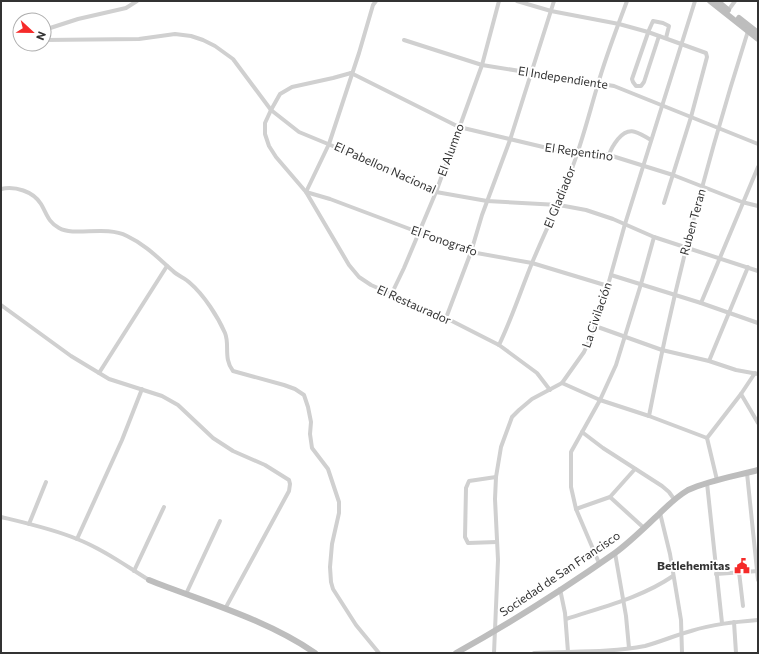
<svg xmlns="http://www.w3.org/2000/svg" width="759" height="654" font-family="Commissioner,sans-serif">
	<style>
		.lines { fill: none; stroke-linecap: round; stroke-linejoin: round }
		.street { stroke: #d0d0d0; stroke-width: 4 }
		.secondary { stroke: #bdbdbd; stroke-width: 6 }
		.labels { text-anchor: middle; stroke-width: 4; stroke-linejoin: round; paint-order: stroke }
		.street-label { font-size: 12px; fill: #333; stroke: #fff }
		.poi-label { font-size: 12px; font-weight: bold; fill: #333; stroke: #fff; text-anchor: end }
	</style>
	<rect width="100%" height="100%" fill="#fff"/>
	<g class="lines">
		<g class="street">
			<path d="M 376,1 L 373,5 L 359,53 L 329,144 L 306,192 L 349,265 L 359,277 L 371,285 L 446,318 L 499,345 L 537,373 L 550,390"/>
			<path d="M 517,1 L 551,11 L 619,24 L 648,32 L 706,53 L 707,57 L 691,117 L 664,203"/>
			<path d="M 727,12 L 735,1"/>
			<path d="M 44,30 L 78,19 L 126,8 L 137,1"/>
			<path d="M 659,36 L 644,82 L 641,86 L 636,86 L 633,82 L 632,79 L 649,30 L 653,21 L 663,23 L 669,26 L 666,38"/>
			<path d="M 44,40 L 139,39 L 175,34 L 191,36 L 203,40 L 215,46 L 233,59 L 271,110 L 299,132 L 386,168 L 436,192 L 487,201 L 559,205 L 586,210 L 613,219 L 654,237 L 758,271"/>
			<path d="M 404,40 L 482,65 L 614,86 L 758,144"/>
			<path d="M 351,73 L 333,78 L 292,87 L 280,94 L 271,110 L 265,123 L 265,134 L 269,146 L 276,157 L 306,192 L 330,199 L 471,252 L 532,263 L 608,286"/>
			<path d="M 351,73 L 459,127 L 560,151 L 577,154 L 591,152 L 609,155 L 673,175 L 742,202 L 758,206"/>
			<path d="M 609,155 C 611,148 614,144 618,139 C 630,125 638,133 651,140"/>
			<path d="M 1,189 C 15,186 33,191 41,204 C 47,214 48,222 59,228 C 75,237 105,225 127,236 C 146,245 158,258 173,271 C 178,276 185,278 190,283 C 204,295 218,317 225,333 C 230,345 223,358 233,371 L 284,385 L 295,389 L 304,395 L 308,407 L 311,422 L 310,434 L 312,448 L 328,469 L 339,502 L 339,513 L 332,544 L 330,567 L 331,582 L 333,589 L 356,625 L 379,653"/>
			<path d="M 611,275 L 701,303 L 758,323"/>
			<path d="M 391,295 L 404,268 L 436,192 L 482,65 L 499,1"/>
			<path d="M 701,303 L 758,167"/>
			<path d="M 1,305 L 71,356 L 109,379 L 162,396 L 178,405 L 213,438 L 233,451 L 265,465 L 289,480 L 290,484 L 289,491 L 225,609"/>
			<path d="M 446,318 L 471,252 L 482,215 L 510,140 L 554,1"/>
			<path d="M 595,326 L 662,350 L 709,361 L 736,370 L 758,374"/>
			<path d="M 499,345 C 512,318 521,290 532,263 C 547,227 565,192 577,154 C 585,131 591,107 598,84 C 606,56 617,28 627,1"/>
			<path d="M 709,361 L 748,267"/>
			<path d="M 99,373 L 167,266"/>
			<path d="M 562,383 L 600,400 L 649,416 L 707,438"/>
			<path d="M 741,394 L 758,423"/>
			<path d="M 649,416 C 674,286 708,157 748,31"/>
			<path d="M 582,432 L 603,448 L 662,486 L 669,492 L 674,499"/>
			<path d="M 747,473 L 758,580"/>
			<path d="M 496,477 L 469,481 L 466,488 L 465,537 L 468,543 L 497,542"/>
			<path d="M 717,480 L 707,438 L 741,394 L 755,373"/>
			<path d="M 707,483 L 722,623"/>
			<path d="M 610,497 L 644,528"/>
			<path d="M 576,509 L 610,497 L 635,469"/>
			<path d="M 660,513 L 670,554 L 681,620 L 682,653"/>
			<path d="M 1,517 C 26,523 53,529 77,539 C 103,549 126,566 149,580"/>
			<path d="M 29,524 L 46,482"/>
			<path d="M 77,539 L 122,440 L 142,389"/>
			<path d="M 615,553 L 626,616 L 629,648"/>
			<path d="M 599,563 L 576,509 L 571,487 L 571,452 L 600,400 L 616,365 L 641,284 L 654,237"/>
			<path d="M 134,571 L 164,507"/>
			<path d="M 739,572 L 743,606"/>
			<path d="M 716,574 L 758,571"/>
			<path d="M 560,589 L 565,613 L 568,652"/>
			<path d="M 186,594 L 220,521"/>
			<path d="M 566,619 C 602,607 641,598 673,576"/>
			<path d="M 734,622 L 736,653"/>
			<path d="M 494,653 L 498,560 L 495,499 L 496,477 L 501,447 L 512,417 L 519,410 L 532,399 L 562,383 L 584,352 L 598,321 L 625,224 L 695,1"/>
			<path d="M 534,653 C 571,651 609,653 645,646 C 660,642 676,635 691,631 C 713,624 735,622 758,620"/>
		</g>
		<g class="secondary">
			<path d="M 710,1 L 758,39"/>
			<path d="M 717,1 L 728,10"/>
			<path d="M 739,18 L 758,33"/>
			<path d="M 149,580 C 204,602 266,619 315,653"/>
			<path d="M 456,653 C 510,623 564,589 615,553 C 630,542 644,528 658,515 C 667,506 676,497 688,490 C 710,480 735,476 758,470"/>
		</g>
	</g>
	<defs>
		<symbol id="civic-bare" viewBox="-9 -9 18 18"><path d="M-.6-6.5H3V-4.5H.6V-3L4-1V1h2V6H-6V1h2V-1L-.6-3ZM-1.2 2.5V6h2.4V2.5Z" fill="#f52a29" stroke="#fff" stroke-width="2.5" paint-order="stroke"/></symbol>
	</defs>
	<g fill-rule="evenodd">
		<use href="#civic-bare" x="731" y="555" width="22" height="22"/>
	</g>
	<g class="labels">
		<g class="street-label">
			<text transform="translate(563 78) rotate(9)" y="4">El Independiente</text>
			<text transform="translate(451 150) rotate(-70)" y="4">El Alumno</text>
			<text transform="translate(579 152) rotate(8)" y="4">El Repentino</text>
			<text transform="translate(385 168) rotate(24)" y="4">El Pabellon Nacional</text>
			<text transform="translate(560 197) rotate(-68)" y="4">El Gladiador</text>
			<text transform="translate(693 222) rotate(-75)" y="4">Ruben Teran</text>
			<text transform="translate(444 241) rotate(19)" y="4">El Fonografo</text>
			<text transform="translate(414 305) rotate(24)" y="4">El Restaurador</text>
			<text transform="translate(597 315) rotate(-71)" y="4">La Civilación</text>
			<text transform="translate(560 574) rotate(-34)" y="4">Sociedad de San Francisco</text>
		</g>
		<g class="poi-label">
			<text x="730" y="570">Betlehemitas</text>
		</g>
	</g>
	<rect width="759" height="654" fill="none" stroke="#333333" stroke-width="4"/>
	<g transform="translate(32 32) rotate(112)"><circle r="19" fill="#ffffff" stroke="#adadad"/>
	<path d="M0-3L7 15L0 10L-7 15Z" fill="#f52a29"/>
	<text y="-6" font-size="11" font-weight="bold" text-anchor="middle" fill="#333333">N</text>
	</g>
</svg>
